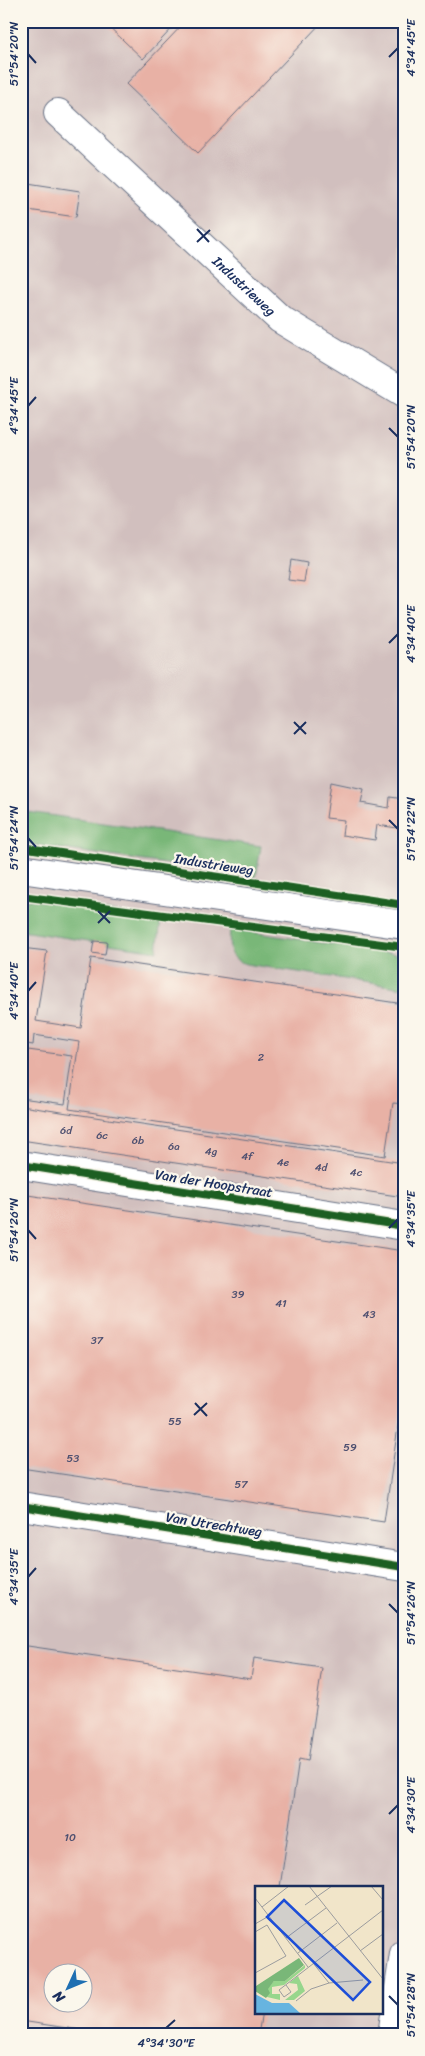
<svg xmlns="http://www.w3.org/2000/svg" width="425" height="2056" font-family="Sriracha,sans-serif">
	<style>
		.industrial { fill: #d1bfbe; fill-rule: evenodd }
		.forest { fill: #79b778; stroke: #4a736b }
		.building { fill: #e8b1a5; fill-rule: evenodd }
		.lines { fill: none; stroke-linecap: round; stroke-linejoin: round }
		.minor-casing { stroke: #666f83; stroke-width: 30 }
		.minor { stroke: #fff; stroke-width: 28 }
		.cycleway-casing { stroke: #fbf7ec; stroke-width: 11 }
		.cycleway { stroke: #1b5e20; stroke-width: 8 }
		.ticks { fill: none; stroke: #1b2f5e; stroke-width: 2 }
		.labels { text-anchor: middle; stroke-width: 4.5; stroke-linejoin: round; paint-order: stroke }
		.number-label { font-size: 11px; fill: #4e5070 }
		.street-label { font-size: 14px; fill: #1b2f5e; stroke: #fbf7ec }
		.inset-road { fill: none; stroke: #9b9c9e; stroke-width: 1 }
		.view { fill: #1d4ed8; fill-opacity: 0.15; stroke: #1d4ed8; stroke-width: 2.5 }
		.inset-edge { fill: none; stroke: #1b2f5e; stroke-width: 2.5 }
		.neatline { fill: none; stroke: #1b2f5e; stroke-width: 2 }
		.ticks-label { font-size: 12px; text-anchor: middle; fill: #1b2f5e }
	</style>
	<rect width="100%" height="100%" fill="#fbf7ec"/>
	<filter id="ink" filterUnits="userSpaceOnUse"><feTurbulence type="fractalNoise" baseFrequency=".02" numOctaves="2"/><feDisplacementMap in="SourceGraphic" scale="10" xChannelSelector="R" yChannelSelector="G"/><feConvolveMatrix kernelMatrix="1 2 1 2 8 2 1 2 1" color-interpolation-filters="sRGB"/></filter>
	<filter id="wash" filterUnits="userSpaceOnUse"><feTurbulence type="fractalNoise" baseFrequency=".0096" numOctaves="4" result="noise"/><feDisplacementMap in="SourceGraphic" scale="20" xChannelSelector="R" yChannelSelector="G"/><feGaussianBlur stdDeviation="1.12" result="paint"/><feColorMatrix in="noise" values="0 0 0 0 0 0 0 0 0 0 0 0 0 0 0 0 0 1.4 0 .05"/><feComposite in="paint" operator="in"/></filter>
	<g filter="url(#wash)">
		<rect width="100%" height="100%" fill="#f1e5c9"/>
		<path class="industrial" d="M 21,21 L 404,21 L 404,2035 L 21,2035 ZM 256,1887 L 381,1887 L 381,2012 L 256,2012 ZM 52,1974 L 82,1974 L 82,2004 L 52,2004 Z"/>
		<g class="forest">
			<path d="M 21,811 L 261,846 L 256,877 L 21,843 Z"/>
			<path d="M 21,898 L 161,919 L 157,951 L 21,931 Z"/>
			<path d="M 230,929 L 404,955 L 404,988 L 246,964 C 227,958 229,946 230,929 Z"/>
		</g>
		<g id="blocks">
			<g class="building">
				<path d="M 103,21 L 179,21 L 143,59 Z"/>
				<path d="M 186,21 L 323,21 L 198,153 L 126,84 Z"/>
				<path d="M 21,182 L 80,191 L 76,217 L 21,209 Z"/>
				<path d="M 291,560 L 307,563 L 304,582 L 288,580 Z"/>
				<path d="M 331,782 L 364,789 L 361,803 L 389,808 L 390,797 L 404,799 L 404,829 L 377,825 L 375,840 L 342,835 L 344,820 L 326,818 Z"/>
				<path d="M 94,941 L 107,942 L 105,955 L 92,953 Z"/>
				<path d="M 21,948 L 47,951 L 36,1021 L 81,1028 L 91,958 L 404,1004 L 404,1104 L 393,1103 L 385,1156 L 69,1109 L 79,1042 L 34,1035 L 33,1045 L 21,1043 Z"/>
				<path d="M 28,1050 L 72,1056 L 65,1104 L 21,1098 Z"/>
				<path d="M 21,1106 L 404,1163 L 404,1197 L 21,1140 Z"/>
				<path d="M 21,1194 L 404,1251 L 404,1386 L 384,1522 L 21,1468 Z"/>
				<path d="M 21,1645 L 251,1679 L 254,1658 L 322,1668 L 308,1761 L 299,1759 L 280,1887 L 256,1887 L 256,2012 L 262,2012 L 258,2035 L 114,2035 L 21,2021 ZM 52,1974 L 82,1974 L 82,2004 L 52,2004 Z"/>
				<path d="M 21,2029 L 53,2034 L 53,2035 L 21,2035 Z"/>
			</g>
		</g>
	</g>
	<g filter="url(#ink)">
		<use href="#blocks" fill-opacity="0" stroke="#666f83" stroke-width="1"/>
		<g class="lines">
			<defs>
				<g id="minor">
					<path id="s1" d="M 58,113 L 280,319 L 404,394"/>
					<path d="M 21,869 L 404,925"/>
					<path d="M 21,1165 L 404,1226"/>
					<path d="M 21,1506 L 404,1567"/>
					<path d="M 392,2035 L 404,1954"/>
				</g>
			</defs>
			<use href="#minor" class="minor-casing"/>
			<use href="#minor" class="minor"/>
			<defs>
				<g id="cycleway">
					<path d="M 21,847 L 404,905"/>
					<path d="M 21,896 L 404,947"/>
					<path d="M 21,1165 L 404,1226"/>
					<path d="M 21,1506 L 404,1567"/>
				</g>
			</defs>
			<use href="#cycleway" class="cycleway-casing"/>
			<use href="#cycleway" class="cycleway"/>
		</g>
	</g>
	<path class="ticks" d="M 28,54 L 36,63M 389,57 L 398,48M 197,229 L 209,242M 197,242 L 210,230M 28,406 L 36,397M 389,428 L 398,437M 389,643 L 398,634M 294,722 L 306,734M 294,734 L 306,722M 389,820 L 398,829M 28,838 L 36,847M 98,911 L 110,923M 98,923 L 110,911M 28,991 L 36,982M 389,1228 L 398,1219M 28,1230 L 36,1239M 195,1403 L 207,1416M 194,1415 L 207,1403M 28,1577 L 36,1568M 389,1604 L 398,1613M 389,1814 L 398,1805M 389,1996 L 398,2005M 166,2028 L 175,2020"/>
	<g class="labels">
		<g class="number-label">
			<text x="261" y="1061">2</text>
			<text x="66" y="1134">6d</text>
			<text x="102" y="1139">6c</text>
			<text x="138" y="1144">6b</text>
			<text x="174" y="1150">6a</text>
			<text x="211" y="1155">4g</text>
			<text x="247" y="1160">4f</text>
			<text x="283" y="1166">4e</text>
			<text x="321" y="1171">4d</text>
			<text x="356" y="1176">4c</text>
			<text x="238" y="1298">39</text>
			<text x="281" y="1307">41</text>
			<text x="369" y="1318">43</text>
			<text x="97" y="1344">37</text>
			<text x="175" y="1425">55</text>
			<text x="350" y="1451">59</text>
			<text x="73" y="1462">53</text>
			<text x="241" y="1488">57</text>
			<text x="70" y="1841">10</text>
		</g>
		<g class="street-label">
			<text dy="5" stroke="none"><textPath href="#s1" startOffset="254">Industrieweg</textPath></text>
			<text transform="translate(214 864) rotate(9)" y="5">Industrieweg</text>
			<text transform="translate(214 1183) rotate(9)" y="5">Van der Hoopstraat</text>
			<text transform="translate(214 1524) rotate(9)" y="5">Van Utrechtweg</text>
		</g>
	</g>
	<g transform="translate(255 1886)">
		<rect width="128" height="128" fill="#f1e5c9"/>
		<path d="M 50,79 L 50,82 L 29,99 L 17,101 L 17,108 L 25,108 L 25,114 L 12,111 L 13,102 L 19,95 L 30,95 ZM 43,90 L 50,105 L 39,114 L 30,114 L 43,104 L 42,98 L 34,97 Z" fill="#97d68c"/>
		<path d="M 44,72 L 49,79 L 30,95 L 19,95 L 13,103 L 15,107 L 11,112 L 0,105 L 1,100 Z" fill="#79b778"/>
		<path d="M 0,108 L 17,117 L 34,117 L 45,127 L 0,127 Z" fill="#67b4e0"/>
		<path class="inset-road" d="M 54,0 L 128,93M 116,0 L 128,14M 0,12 L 53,81M 50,19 L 77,0M 7,21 L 34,0M 0,38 L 14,30M 0,46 L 12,39 L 31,70 L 0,87M 33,50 L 45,65M 31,52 L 71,22M 105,65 L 128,48M 43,67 L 82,37M 58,77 L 74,97M 31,99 L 36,106 L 29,111 L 24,104 L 128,24M 41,115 L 56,103 L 74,97 L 108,94"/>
		<path class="view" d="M 29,14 L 115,96 L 98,114 L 12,31 Z"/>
		<rect width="128" height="128" class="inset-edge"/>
	</g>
	<rect width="425" height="2056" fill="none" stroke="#fbf7ec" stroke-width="55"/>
	<g transform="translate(68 1988) rotate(226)"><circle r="24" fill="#fbf7ec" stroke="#a1a7b3"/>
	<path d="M0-4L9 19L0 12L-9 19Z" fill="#1f6fb2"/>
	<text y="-8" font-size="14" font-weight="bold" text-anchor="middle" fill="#1b2f5e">N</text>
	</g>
	<rect x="28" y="28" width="370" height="2000" class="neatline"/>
	<g class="ticks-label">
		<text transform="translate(411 48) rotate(-90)" y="4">4°34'45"E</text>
		<text transform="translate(14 54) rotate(-90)" y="4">51°54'20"N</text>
		<text transform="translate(14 406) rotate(-90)" y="4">4°34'45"E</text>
		<text transform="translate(411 437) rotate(-90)" y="4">51°54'20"N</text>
		<text transform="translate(411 634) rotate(-90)" y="4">4°34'40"E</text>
		<text transform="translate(411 829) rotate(-90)" y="4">51°54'22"N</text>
		<text transform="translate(14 838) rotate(-90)" y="4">51°54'24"N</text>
		<text transform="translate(14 991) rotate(-90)" y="4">4°34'40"E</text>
		<text transform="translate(411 1219) rotate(-90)" y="4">4°34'35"E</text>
		<text transform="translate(14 1230) rotate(-90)" y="4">51°54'26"N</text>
		<text transform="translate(14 1577) rotate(-90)" y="4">4°34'35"E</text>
		<text transform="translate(411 1613) rotate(-90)" y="4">51°54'26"N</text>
		<text transform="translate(411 1805) rotate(-90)" y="4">4°34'30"E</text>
		<text transform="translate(411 2005) rotate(-90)" y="4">51°54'28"N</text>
		<text x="166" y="2047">4°34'30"E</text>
	</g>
</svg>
